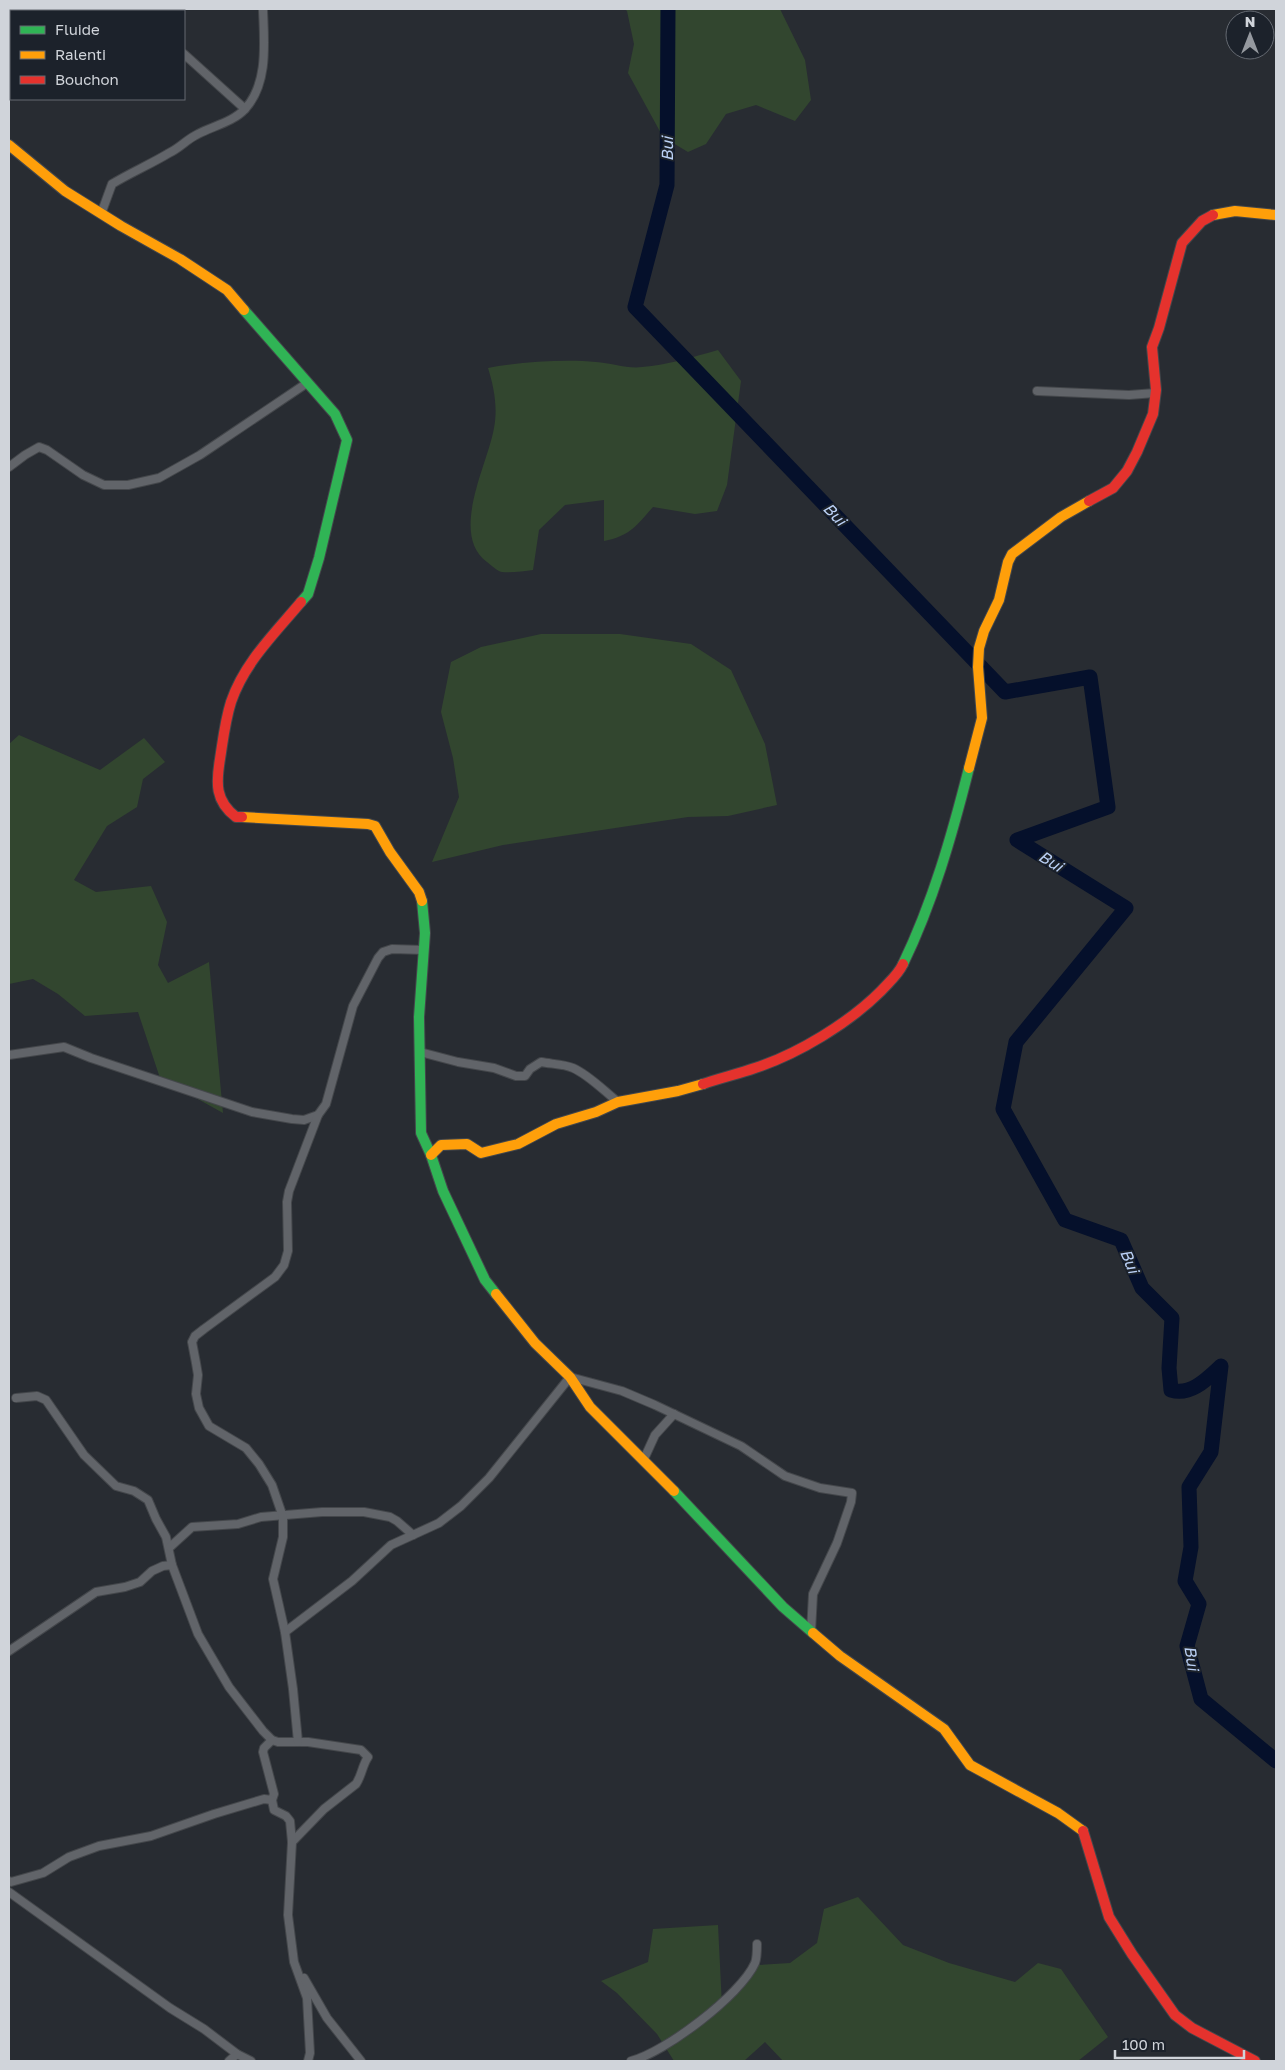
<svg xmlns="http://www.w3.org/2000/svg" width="1285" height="2070" font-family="'Golos Text',sans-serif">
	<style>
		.green { fill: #32462f }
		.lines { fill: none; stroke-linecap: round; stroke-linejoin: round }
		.river { stroke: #05102b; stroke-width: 15 }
		.street-casing { stroke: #44474b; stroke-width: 10 }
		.fast-casing { stroke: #44474b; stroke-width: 12 }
		.slow-casing { stroke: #44474b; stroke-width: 12 }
		.jam-casing { stroke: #44474b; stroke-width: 12 }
		.street { stroke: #616469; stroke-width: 8 }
		.fast { stroke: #30b455; stroke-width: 10 }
		.slow { stroke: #ff9f0a; stroke-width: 10 }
		.jam { stroke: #e5322d; stroke-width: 10 }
		.labels { text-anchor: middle; stroke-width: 4; stroke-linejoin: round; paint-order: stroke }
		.water-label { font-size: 16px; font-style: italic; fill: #bbd1f6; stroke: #1c222b }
	</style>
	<rect width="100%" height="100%" fill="#282c32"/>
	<g class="green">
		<path d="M 625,9 L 780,9 L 805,60 L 811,100 L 795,121 L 756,105 L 726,114 L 706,144 L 688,152 L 663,137 L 628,73 L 634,44 L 627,11 Z"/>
		<path d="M 718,350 L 741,381 L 727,485 L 717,511 L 695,514 L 653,507 C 636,526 630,536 604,541 L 604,500 L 565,505 L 539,530 L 533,570 C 524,571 512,573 502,572 C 497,571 491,565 487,562 C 449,534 488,464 494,428 C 498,408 494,387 488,368 C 519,362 565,359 596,362 C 611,363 628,369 642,367 C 668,365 693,357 718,350 Z"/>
		<path d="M 541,634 L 620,634 L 691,644 L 731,670 L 765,744 L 777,805 L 728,816 L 688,817 L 503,845 L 432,862 L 459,797 L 453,758 L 441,712 L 451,662 L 481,647 Z"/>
		<path d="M 19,735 L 100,770 L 144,738 L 165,762 L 143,779 L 137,807 L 107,826 L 74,880 L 96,892 L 151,886 L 167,922 L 158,965 L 168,983 L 209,962 L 223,1113 L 160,1078 L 138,1012 L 85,1016 L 58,994 L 33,979 L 9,984 L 9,744 Z"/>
		<path d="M 858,1897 L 903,1945 L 949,1963 L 1015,1982 L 1038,1963 L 1061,1969 L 1108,2037 L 1078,2061 L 783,2061 L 765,2042 L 744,2061 L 674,2061 L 657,2034 L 617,1993 L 601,1981 L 648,1962 L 653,1929 L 718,1925 L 722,2006 L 758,1965 L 790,1963 L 817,1943 L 824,1909 Z"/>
	</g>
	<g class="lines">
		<path class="river" d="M 668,9 L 667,185 L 635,307 L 1005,692 L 1090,677 L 1108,807 L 1017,840 L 1126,908 L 1016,1042 L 1003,1109 L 1065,1220 L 1121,1240 L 1142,1288 L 1172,1318 L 1169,1368 L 1171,1390 C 1191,1396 1207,1379 1221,1366 L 1211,1452 L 1189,1487 L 1191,1547 L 1185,1581 L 1199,1604 L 1187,1646 L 1201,1699 L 1276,1761"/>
		<defs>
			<g id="street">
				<path d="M 132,9 L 135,11"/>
				<path d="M 28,11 L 32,9"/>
				<path d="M 9,19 L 11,20"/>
				<path d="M 184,54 L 245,109"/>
				<path d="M 101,214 L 112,184 C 130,173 151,164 169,153 C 180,148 187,139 198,134 C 213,126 233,122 245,109 C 269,83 264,41 263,9"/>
				<path d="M 1037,391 L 1129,395 L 1155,393"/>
				<path d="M 9,467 L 25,455 L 39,447 L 47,450 L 83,475 L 104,485 L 128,485 L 159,478 L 200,455 L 307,383"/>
				<path d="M 420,1052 L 458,1062 L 494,1068 L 516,1076 L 525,1076 L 530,1069 L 541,1062 C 551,1064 564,1064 573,1068 C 589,1075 604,1091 618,1102"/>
				<path d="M 9,1055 L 64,1047 L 91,1058 L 252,1112 L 292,1119 L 304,1120 L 318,1115 L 326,1104 L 353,1006 L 378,958 L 383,952 L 392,949 L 424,950"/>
				<path d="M 16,1398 L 37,1396 L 46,1400 L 84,1455 L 116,1486 L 134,1491 L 148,1500 L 156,1519 L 166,1537 L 172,1565 L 198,1634 L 229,1687 L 263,1731 L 272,1740 L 278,1742 L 308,1742 L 361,1750 L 368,1757 C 362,1766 362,1775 356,1784 L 324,1809 L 292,1842"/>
				<path d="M 644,1459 L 655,1435 L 674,1414"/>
				<path d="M 170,1547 L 192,1527 L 238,1524 L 261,1517 L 322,1512 L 364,1512 L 390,1517 L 397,1521 L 413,1535"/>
				<path d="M 285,1632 L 352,1581 L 391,1545 L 439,1523 L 461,1506 L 489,1478 L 570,1377 L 622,1391 L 655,1405 L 741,1446 L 785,1476 L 820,1488 L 852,1493 L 851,1502 L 837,1543 L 813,1594 L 811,1632"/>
				<path d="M 9,1651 L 96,1592 L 125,1587 L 140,1582 L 152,1571 L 163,1566 L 172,1565"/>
				<path d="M 272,1740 L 264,1748 L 263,1752 L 274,1794 L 272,1800 L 274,1810 L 286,1816 L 290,1821 L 292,1842 L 288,1915 L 294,1962 L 307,1998 L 310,2053 L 308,2061"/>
				<path d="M 298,1742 L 293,1689 L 285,1632 L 273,1579 L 283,1537 L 283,1517 L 272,1485 L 259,1464 L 246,1448 L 209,1426 L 199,1408 L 196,1394 L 198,1375 L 196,1363 L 192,1342 L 195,1336 L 204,1329 L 275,1277 L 284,1265 L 288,1251 L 287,1202 L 289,1191 L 318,1115"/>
				<path d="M 9,1881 L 11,1882 L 43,1873 L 69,1857 L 99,1846 L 151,1836 L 214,1814 L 264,1799 L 272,1800"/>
				<path d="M 9,1892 L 170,2008 L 204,2029 L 237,2054 L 251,2061"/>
				<path d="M 304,1978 L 327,2018 L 361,2061"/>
				<path d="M 229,2061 L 237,2054"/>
				<path d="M 631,2061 C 664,2053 741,1995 755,1963 C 757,1958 757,1950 757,1944"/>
			</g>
			<g id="fast">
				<path d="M 244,310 L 335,414 L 347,440 L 319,558 L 308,594 L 301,602"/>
				<path d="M 422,901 L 425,933 L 419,1017 L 421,1133 L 431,1155 L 443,1191 L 485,1280 L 496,1294"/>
				<path d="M 903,964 C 933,902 952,835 969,768"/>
				<path d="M 674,1491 L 783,1607 L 813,1633"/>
			</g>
			<g id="slow">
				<path d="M 9,145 L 65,191 L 121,226 L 180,259 L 227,290 L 244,310"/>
				<path d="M 1213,215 L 1235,211 L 1276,215"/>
				<path d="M 969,768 L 982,718 L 978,667 L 979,648 L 984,631 L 999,600 L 1008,562 L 1012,554 L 1061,517 L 1089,501"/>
				<path d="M 242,817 L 368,824 L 375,826 L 390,852 L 419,892 L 422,901"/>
				<path d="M 431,1155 L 441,1145 L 467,1144 L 481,1153 L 518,1144 L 556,1124 L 596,1112 L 618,1102 L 678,1091 L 703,1084"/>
				<path d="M 496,1294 L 535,1343 L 570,1377 L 590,1407 L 674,1491"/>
				<path d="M 813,1633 L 840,1656 L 944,1729 L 970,1765 L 1058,1813 L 1083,1831"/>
			</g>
			<g id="jam">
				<path d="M 1089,501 L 1113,488 L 1127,471 L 1137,452 L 1153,414 L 1156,390 L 1152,347 L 1159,328 L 1182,243 L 1202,221 L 1213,215"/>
				<path d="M 242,817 L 236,817 C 215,801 216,783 220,759 C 223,740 225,721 231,702 C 244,663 275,633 301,602"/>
				<path d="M 703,1084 C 720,1078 738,1074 755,1068 C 798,1054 849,1023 881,991 C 889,982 898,975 903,964"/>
				<path d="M 1083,1831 L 1109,1917 L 1132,1954 L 1175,2015 L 1192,2028 L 1255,2061"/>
			</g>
		</defs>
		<use href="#street" class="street-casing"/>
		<use href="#fast" class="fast-casing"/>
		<use href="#slow" class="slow-casing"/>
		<use href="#jam" class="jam-casing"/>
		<use href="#street" class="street"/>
		<use href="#fast" class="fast"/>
		<use href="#slow" class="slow"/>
		<use href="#jam" class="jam"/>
	</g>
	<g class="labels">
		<g class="water-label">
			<text transform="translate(667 149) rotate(-90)" y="6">Bui</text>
			<text transform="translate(835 514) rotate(46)" y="6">Bui</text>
			<text transform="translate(1051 861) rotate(32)" y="6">Bui</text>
			<text transform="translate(1130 1261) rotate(67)" y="6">Bui</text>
			<text transform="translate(1192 1658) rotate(81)" y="6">Bui</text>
		</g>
	</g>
	<rect width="1285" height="2070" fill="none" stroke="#d0d4da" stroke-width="20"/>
	<rect x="10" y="10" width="175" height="90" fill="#1c222b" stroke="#646971"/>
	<rect x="20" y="26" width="25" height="8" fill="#30b455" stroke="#646971"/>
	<text x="55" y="35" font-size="15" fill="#d0d4da">Fluide</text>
	<rect x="20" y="51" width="25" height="8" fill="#ff9f0a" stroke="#646971"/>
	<text x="55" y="60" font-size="15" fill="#d0d4da">Ralenti</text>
	<rect x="20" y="76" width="25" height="8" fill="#e5322d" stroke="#646971"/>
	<text x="55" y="85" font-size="15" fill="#d0d4da">Bouchon</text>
	<g transform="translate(1250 35)"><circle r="24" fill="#1c222b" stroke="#646971"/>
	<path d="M0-4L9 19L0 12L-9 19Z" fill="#95999f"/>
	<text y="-8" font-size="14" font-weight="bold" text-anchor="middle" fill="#d0d4da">N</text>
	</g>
	<path d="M1115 2050v8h129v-8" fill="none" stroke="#d0d4da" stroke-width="2.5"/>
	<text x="1122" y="2050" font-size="15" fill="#d0d4da" stroke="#1c222b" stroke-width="4" paint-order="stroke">100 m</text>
</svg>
